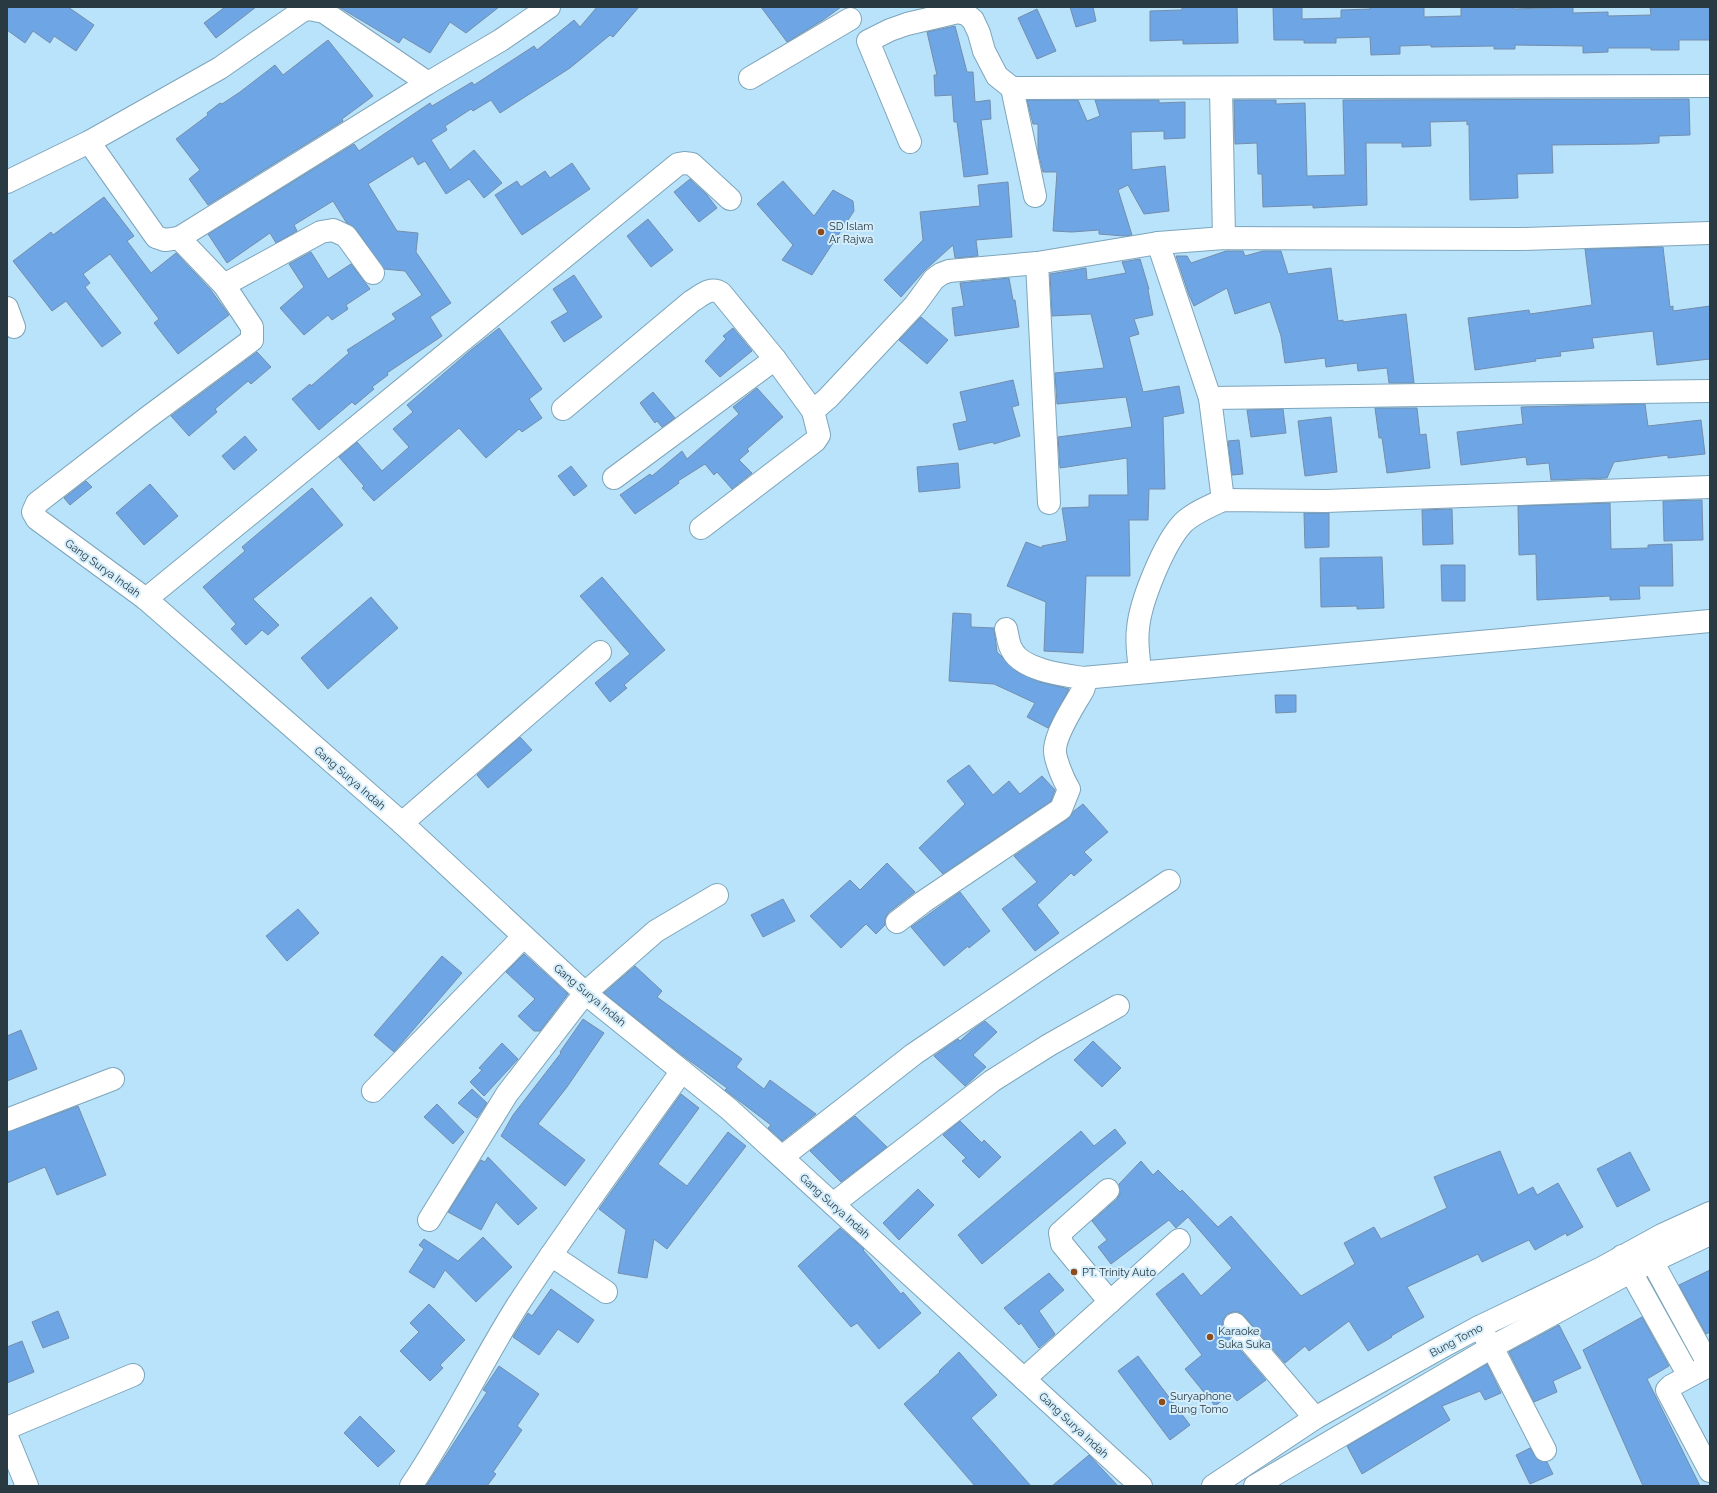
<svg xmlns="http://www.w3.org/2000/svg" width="1717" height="1493" font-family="Raleway,sans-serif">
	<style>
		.building { fill: #6ea5e4; stroke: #748eac }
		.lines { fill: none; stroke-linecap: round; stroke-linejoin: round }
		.minor-casing { stroke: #7da5bb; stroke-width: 24 }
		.major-casing { stroke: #7da5bb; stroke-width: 24 }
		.minor { stroke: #fff; stroke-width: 22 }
		.major { stroke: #fff; stroke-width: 22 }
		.poi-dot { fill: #8e4b1b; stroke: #d4edfb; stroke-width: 1.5 }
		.labels { text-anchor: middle; stroke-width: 4; stroke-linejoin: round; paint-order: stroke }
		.poi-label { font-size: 11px; fill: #293a43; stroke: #d4edfb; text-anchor: start }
		.street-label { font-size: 11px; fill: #293a43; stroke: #d4edfb }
	</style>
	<rect width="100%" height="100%" fill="#b9e3fa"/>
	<g class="building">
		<path d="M 7,7 L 68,7 L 94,25 L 76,51 L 54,36 L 50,43 L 33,31 L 25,43 L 7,30 Z"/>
		<path d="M 225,7 L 256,7 L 216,38 L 204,23 Z"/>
		<path d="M 339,7 L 499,7 L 466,33 L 450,22 L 430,53 L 403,37 L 399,43 Z"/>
		<path d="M 597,7 L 639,7 L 613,37 L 610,35 L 570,68 L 500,113 L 491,100 L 473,111 L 471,109 L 445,126 L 447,130 L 431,140 L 450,170 L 474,150 L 502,183 L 484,198 L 469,179 L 446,194 L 425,161 L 418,165 L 413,156 L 368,184 L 397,231 L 418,233 L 416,252 L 451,303 L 430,317 L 442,336 L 387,373 L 388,375 L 372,387 L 374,389 L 355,405 L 352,402 L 319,430 L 292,399 L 310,384 L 311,386 L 349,353 L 347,350 L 396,319 L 392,314 L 422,295 L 405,271 L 384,269 L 356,229 L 346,222 L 333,201 L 294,225 L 297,231 L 276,243 L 270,233 L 227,263 L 208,234 L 354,144 L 359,151 L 430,103 L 432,106 L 472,82 L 474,85 L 534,46 L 537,50 L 574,20 L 580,27 Z"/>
		<path d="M 761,7 L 841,7 L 823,20 L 787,42 Z"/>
		<path d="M 1070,7 L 1093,7 L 1096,21 L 1076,27 Z"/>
		<path d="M 1182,7 L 1237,7 L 1238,43 L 1183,44 L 1183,40 L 1150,41 L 1150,11 L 1182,10 Z"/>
		<path d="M 1273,7 L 1302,7 L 1302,19 L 1341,18 L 1341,10 L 1370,9 L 1370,7 L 1424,7 L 1424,17 L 1461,16 L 1461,7 L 1514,7 L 1514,9 L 1573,7 L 1573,13 L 1608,12 L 1608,16 L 1651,15 L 1650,7 L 1710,7 L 1710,40 L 1679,40 L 1679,50 L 1651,50 L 1651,48 L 1608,48 L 1608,52 L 1583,53 L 1583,46 L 1515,45 L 1515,49 L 1494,49 L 1494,46 L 1431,47 L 1431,45 L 1400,46 L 1400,54 L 1371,55 L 1370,37 L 1336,38 L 1336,43 L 1304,43 L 1304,40 L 1274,40 Z"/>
		<path d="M 1037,9 L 1056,51 L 1037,59 L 1018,18 Z"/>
		<path d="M 955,26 L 967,72 L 973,72 L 975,102 L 990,100 L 991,119 L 981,120 L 988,174 L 964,177 L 957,122 L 954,122 L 952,95 L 935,96 L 934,75 L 937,75 L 927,32 Z"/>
		<path d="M 328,40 L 373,96 L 342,119 L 343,121 L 208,205 L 189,179 L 200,170 L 176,139 L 208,115 L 207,113 L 220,103 L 222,104 L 240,92 L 275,65 L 283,75 Z"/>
		<path d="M 1689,99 L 1690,135 L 1659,136 L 1659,143 L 1639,144 L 1552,145 L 1553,173 L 1517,174 L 1518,198 L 1470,200 L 1469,124 L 1467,125 L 1467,121 L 1430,122 L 1431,146 L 1402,147 L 1402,143 L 1366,143 L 1367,205 L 1313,208 L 1313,205 L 1263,207 L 1262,174 L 1258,174 L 1257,143 L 1235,144 L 1234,100 L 1276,100 L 1276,104 L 1305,103 L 1307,176 L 1345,175 L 1343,100 Z"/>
		<path d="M 1027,100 L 1078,100 L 1087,121 L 1100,116 L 1095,100 L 1159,100 L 1159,103 L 1185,102 L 1185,138 L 1164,139 L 1164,131 L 1131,132 L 1132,170 L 1165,166 L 1169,211 L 1144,214 L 1128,185 L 1118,190 L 1132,235 L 1124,236 L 1099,234 L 1099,230 L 1072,232 L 1053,231 L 1057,172 L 1043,172 L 1038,152 L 1038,124 L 1033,124 Z"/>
		<path d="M 572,163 L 590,189 L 522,235 L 495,195 L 517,181 L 521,187 L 545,171 L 550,178 Z"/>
		<path d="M 690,179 L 707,195 L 717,208 L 699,222 L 674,192 Z"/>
		<path d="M 783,181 L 814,216 L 833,190 L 853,201 L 854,211 L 812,275 L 782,260 L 793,245 L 757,204 Z"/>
		<path d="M 1008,182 L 1012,237 L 976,240 L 978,256 L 955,258 L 953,245 L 924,271 L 901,297 L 884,280 L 923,240 L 920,212 L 980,206 L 978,185 Z"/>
		<path d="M 104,197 L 134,236 L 127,241 L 151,273 L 176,253 L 210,289 L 229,315 L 178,354 L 154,323 L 159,319 L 110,254 L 83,274 L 90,283 L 85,287 L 121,333 L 102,347 L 66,301 L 52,311 L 13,261 L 51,232 L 53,235 Z"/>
		<path d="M 648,219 L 673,250 L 651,267 L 627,236 Z"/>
		<path d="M 1663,247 L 1670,307 L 1673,306 L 1673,311 L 1710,306 L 1710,359 L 1657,365 L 1653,331 L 1592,338 L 1594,348 L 1560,352 L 1561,356 L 1535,359 L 1536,361 L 1475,370 L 1468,318 L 1529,310 L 1530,314 L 1592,305 L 1585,249 Z"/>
		<path d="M 1226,251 L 1243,251 L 1245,256 L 1263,251 L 1281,251 L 1288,274 L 1331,268 L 1338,321 L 1343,320 L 1343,322 L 1406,314 L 1414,383 L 1389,383 L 1387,368 L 1358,371 L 1357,363 L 1326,367 L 1325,358 L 1285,363 L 1281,336 L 1270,302 L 1235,314 L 1227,288 L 1194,306 L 1189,295 L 1176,256 L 1187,256 L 1191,263 Z"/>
		<path d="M 311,252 L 328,279 L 351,264 L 370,289 L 346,305 L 348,309 L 332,320 L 328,315 L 304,335 L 280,308 L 304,287 L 289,264 Z"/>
		<path d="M 1140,259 L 1149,289 L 1148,290 L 1153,315 L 1134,319 L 1139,334 L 1129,337 L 1143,392 L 1179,386 L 1184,413 L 1163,417 L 1165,489 L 1149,489 L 1148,520 L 1129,520 L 1130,576 L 1086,576 L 1083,653 L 1044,651 L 1046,602 L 1007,586 L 1026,542 L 1042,548 L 1042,546 L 1067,541 L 1062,508 L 1089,507 L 1089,495 L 1128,495 L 1127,458 L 1060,468 L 1058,437 L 1132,427 L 1126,397 L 1057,404 L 1055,373 L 1104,368 L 1091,314 L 1052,316 L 1050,274 L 1086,268 L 1087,280 L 1126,273 L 1122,262 Z"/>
		<path d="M 574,275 L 602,317 L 564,342 L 551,322 L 568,312 L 553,289 Z"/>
		<path d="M 1009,278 L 1013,300 L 1015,300 L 1019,327 L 955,336 L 952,308 L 964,306 L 960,283 Z"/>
		<path d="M 921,317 L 948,340 L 927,364 L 899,340 Z"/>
		<path d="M 499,328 L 542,389 L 529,399 L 542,418 L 522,432 L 519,429 L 486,458 L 459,428 L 374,501 L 362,488 L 364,486 L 339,457 L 357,442 L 382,471 L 409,447 L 393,429 L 413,412 L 407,405 L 471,350 Z"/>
		<path d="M 733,328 L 752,351 L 720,377 L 705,361 L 726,339 L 723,336 Z"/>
		<path d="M 257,352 L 271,367 L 251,384 L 248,381 L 215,409 L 217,412 L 189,436 L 171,416 Z"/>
		<path d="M 1013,380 L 1019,405 L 1012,407 L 1020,436 L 994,444 L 993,442 L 959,450 L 953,424 L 967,421 L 960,392 Z"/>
		<path d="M 757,388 L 783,417 L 747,449 L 749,451 L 739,460 L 752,473 L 732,489 L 717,472 L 714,475 L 705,464 L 678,481 L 679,483 L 671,489 L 635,514 L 620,495 L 650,474 L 652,476 L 682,451 L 687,459 L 739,414 L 733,407 Z"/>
		<path d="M 653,392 L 675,418 L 662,427 L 657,421 L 655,423 L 640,403 Z"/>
		<path d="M 1645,404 L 1648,426 L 1701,420 L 1705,454 L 1668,458 L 1668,455 L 1614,462 L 1607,478 L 1551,480 L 1549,463 L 1527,465 L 1526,457 L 1461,465 L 1457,432 L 1523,424 L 1521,407 Z"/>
		<path d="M 1375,408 L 1417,408 L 1420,435 L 1426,434 L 1430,468 L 1387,473 L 1382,438 L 1379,438 Z"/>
		<path d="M 1283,409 L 1286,433 L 1251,437 L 1247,410 Z"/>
		<path d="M 1331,417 L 1337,472 L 1305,476 L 1298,421 Z"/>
		<path d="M 245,436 L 257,450 L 234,470 L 222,456 Z"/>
		<path d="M 1239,440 L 1243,474 L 1232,475 L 1228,441 Z"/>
		<path d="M 958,463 L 960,488 L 919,492 L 917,467 Z"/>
		<path d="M 571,466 L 587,486 L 574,496 L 558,476 Z"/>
		<path d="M 86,481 L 92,487 L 70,505 L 64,498 Z"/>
		<path d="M 150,484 L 178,516 L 144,545 L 116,513 Z"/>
		<path d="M 312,488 L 343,525 L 253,599 L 279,625 L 268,635 L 262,630 L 246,645 L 231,629 L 236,624 L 203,587 L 245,551 L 242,547 Z"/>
		<path d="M 1702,500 L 1703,540 L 1664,541 L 1663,501 Z"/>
		<path d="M 1610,503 L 1611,549 L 1648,548 L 1648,545 L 1672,544 L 1673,586 L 1639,586 L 1640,599 L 1610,600 L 1610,596 L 1537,600 L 1536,554 L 1519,555 L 1518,506 Z"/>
		<path d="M 1452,509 L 1453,544 L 1423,545 L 1422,510 Z"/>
		<path d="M 1304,513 L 1329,513 L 1329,547 L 1305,548 Z"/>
		<path d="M 1382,557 L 1384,608 L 1357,609 L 1357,606 L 1321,607 L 1320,558 Z"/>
		<path d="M 1441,565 L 1465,565 L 1465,601 L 1442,601 Z"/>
		<path d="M 602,577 L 665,650 L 624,685 L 627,688 L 610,702 L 595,683 L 630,654 L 580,596 Z"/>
		<path d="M 371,597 L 398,628 L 328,689 L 301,658 Z"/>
		<path d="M 953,613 L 971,614 L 971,627 L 994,628 L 997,652 L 1017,672 L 1040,682 L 1069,689 L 1048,728 L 1027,717 L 1035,703 L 994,684 L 949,681 Z"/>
		<path d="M 1275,695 L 1296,695 L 1296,712 L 1276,713 Z"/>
		<path d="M 520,737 L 532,750 L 488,788 L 477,775 Z"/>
		<path d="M 969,765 L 993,795 L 1009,781 L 1020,794 L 1042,776 L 1055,790 L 1051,801 L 943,874 L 919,848 L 965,804 L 947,781 Z"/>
		<path d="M 1083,804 L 1108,832 L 1084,852 L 1092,860 L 1074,876 L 1071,873 L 1037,905 L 1059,933 L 1035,951 L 1002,909 L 1037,882 L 1014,856 L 1068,819 L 1074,811 Z"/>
		<path d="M 887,863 L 915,892 L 889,912 L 885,918 L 885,925 L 876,934 L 866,924 L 841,948 L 810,916 L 850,880 L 860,890 Z"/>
		<path d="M 960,892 L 990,931 L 969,948 L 968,946 L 944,966 L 911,927 Z"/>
		<path d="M 783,899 L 795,921 L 763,937 L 751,915 Z"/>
		<path d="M 298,909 L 319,933 L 287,961 L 266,936 Z"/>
		<path d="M 524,954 L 568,994 L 540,1031 L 534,1031 L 518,1016 L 535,999 L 506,972 Z"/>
		<path d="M 442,956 L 462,973 L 394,1052 L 374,1035 Z"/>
		<path d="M 635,966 L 662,991 L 657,997 L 742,1059 L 736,1067 L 764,1089 L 770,1080 L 816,1114 L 782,1141 L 768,1128 L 771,1125 L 725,1090 L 727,1088 L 682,1055 L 604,993 Z"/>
		<path d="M 583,1019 L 604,1033 L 567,1087 L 538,1124 L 585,1160 L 565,1186 L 501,1136 L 513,1115 L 561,1053 L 560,1052 Z"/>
		<path d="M 985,1021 L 997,1032 L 973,1055 L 986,1067 L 965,1086 L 934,1056 L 958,1039 L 960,1041 L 971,1031 Z"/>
		<path d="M 21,1030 L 37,1069 L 7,1081 L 7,1036 Z"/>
		<path d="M 1093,1041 L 1121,1068 L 1102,1087 L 1074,1060 Z"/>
		<path d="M 502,1043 L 518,1059 L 484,1096 L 470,1082 L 482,1070 L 479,1068 Z"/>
		<path d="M 472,1089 L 487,1103 L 477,1118 L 458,1103 Z"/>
		<path d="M 681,1094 L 699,1108 L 658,1164 L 687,1186 L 728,1132 L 746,1146 L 667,1249 L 654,1239 L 647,1278 L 618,1273 L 626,1230 L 599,1209 Z"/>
		<path d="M 437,1104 L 464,1132 L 453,1144 L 424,1117 Z"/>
		<path d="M 78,1106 L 106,1175 L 57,1195 L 45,1167 L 7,1183 L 7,1132 Z"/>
		<path d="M 855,1116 L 887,1147 L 841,1182 L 810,1151 Z"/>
		<path d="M 960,1121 L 982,1143 L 984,1140 L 1001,1157 L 979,1178 L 962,1161 L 966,1158 L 943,1135 Z"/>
		<path d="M 1115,1129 L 1126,1143 L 982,1264 L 958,1235 L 1081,1131 L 1094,1146 Z"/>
		<path d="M 1500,1151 L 1518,1195 L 1533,1187 L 1537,1195 L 1558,1183 L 1583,1227 L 1567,1236 L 1566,1233 L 1535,1250 L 1529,1240 L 1482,1262 L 1478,1254 L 1407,1287 L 1424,1317 L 1391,1336 L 1392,1337 L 1368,1351 L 1349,1321 L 1309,1351 L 1305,1346 L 1285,1363 L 1244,1316 L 1239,1312 L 1233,1312 L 1227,1314 L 1223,1320 L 1223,1326 L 1225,1332 L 1266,1380 L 1237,1401 L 1231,1394 L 1215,1406 L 1185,1369 L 1202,1355 L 1156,1294 L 1183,1273 L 1201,1296 L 1232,1268 L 1188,1217 L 1176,1228 L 1169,1220 L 1111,1264 L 1098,1247 L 1107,1240 L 1092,1221 L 1117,1199 L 1120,1194 L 1119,1184 L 1141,1161 L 1153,1175 L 1158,1170 L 1180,1192 L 1182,1190 L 1218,1227 L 1231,1216 L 1301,1296 L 1355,1264 L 1344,1243 L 1374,1227 L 1381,1239 L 1447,1208 L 1434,1177 Z"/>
		<path d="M 1630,1152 L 1650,1190 L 1617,1207 L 1597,1169 Z"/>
		<path d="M 488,1157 L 537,1208 L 518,1225 L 496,1202 L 481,1230 L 448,1212 L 481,1160 L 485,1162 Z"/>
		<path d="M 918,1189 L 934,1205 L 899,1240 L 883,1223 Z"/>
		<path d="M 840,1228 L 864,1249 L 863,1250 L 901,1294 L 903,1292 L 921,1313 L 879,1349 L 857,1323 L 851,1327 L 798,1266 Z"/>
		<path d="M 483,1237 L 512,1267 L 476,1302 L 445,1270 L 434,1288 L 409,1272 L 424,1249 L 419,1245 L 424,1239 L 458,1261 Z"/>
		<path d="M 1710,1270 L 1710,1332 L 1706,1334 L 1679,1285 Z"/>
		<path d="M 1049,1273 L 1064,1290 L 1039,1311 L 1055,1334 L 1039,1348 L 1021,1323 L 1019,1325 L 1004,1308 Z"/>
		<path d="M 551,1289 L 594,1320 L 578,1343 L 558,1329 L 539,1355 L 513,1337 L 528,1313 L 532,1316 Z"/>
		<path d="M 429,1304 L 465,1340 L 440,1365 L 443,1368 L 430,1381 L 400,1351 L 419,1332 L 410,1323 Z"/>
		<path d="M 58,1311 L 69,1338 L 43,1348 L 32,1322 Z"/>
		<path d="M 1642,1317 L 1669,1366 L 1647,1379 L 1700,1486 L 1643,1486 L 1583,1350 Z"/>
		<path d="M 1559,1325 L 1581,1368 L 1553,1381 L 1557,1392 L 1534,1402 L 1509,1352 Z"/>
		<path d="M 22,1341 L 34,1372 L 7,1383 L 7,1347 Z"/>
		<path d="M 959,1352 L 997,1395 L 971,1418 L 1031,1486 L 975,1486 L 904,1404 L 940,1372 L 939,1371 Z"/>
		<path d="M 1138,1356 L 1190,1425 L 1170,1440 L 1118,1371 Z"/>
		<path d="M 1487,1364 L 1501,1393 L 1485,1400 L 1480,1391 L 1442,1406 L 1450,1420 L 1362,1474 L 1347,1446 Z"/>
		<path d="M 499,1366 L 539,1394 L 517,1426 L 522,1430 L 493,1472 L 496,1474 L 487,1486 L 426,1486 L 487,1392 L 483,1390 Z"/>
		<path d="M 360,1416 L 395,1451 L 378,1467 L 344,1433 Z"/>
		<path d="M 1530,1448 L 1538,1460 L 1547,1462 L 1553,1474 L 1530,1484 L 1516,1455 Z"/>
		<path d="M 1089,1455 L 1118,1486 L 1052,1486 Z"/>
	</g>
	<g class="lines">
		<defs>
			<g id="minor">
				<path d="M 750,78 L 850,19"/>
				<path d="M 1221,89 L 1224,238"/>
				<path d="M 89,142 L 156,237 L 165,240 L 179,238"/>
				<path d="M 910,142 L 868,41 L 890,30 L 907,24 L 958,12 L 966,14 L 973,20 L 979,33 L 984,51 L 997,76 L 1012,88"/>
				<path d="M 7,182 L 89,142 L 220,68 L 302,11 L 309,9 L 324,12 L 428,83"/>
				<path d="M 1035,196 L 1012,88 L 1710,86"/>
				<path d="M 1158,243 L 1210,398 L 1223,500"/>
				<path d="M 1037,263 L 1049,503"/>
				<path d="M 373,273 L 346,236 L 333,230 L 321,232 L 224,285 L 179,238 L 428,83 L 501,40 L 549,7"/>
				<path d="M 224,285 L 252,327 L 252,340 L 147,418 L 37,503 L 33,512 L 37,519 L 146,599 L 402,823 L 585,993 L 729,1109 L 1141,1486"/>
				<path d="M 7,308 L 14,327"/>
				<path d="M 1210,398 L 1710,391"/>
				<path d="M 563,409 L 692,301 C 701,296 710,286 721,293 L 775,359 L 813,411"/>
				<path d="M 614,478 L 775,359"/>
				<path d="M 701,528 L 815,441 L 819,435 L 813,411 L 828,398 L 915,305 L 934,279 L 941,274 L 949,271 L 1037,263 L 1158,243 L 1224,238 L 1521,239 L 1710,233"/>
				<path d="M 146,599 L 678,164 L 684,163 L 692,164 L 730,199"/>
				<path d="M 1140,672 C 1139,658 1136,643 1138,629 C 1140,602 1164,543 1183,523 C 1193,513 1210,506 1223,500 L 1326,501 L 1710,487"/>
				<path d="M 1083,678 L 1710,621"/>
				<path d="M 402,823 L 600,652"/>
				<path d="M 897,922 L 923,902 L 1061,809 L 1069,789 C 1064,781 1054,758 1055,749 C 1056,732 1075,704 1083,690 L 1085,684 L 1083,678 C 1063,675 1022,670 1012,650 C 1008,644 1008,636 1006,629"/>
				<path d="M 373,1091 L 523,937"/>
				<path d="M 7,1120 L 113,1079"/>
				<path d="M 782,1157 L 914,1054 L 1169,881"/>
				<path d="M 1108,1190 L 1060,1233 L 1062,1244 L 1110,1302"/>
				<path d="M 833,1204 L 992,1081 L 1049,1045 L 1118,1006"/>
				<path d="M 429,1220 L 507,1094 L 585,993 L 656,931 L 717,895"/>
				<path d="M 551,1255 L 606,1292"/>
				<path d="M 1622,1256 L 1689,1376"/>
				<path d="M 1652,1261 L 1709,1365"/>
				<path d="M 1235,1324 L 1315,1418"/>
				<path d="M 1479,1327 L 1492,1347 L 1545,1450"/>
				<path d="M 1710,1365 L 1671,1386 L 1667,1390 L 1710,1471"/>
				<path d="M 1024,1379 L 1179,1240"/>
				<path d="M 7,1428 L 133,1375"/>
				<path d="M 7,1437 L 27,1486"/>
				<path d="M 411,1486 C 450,1428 480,1365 517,1306 C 569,1226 626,1149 682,1071"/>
			</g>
			<g id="major">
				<path d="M 1213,1486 L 1315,1418 L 1440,1348 L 1479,1327 L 1602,1268 L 1662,1235 L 1710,1213"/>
				<path d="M 1255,1486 L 1492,1347 L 1632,1271 L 1710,1234"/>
			</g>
		</defs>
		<use href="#minor" class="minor-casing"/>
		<use href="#major" class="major-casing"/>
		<use href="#minor" class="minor"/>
		<use href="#major" class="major"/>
	</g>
	<g class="poi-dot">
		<circle cx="821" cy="232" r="4"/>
		<circle cx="1074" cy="1272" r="4"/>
		<circle cx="1210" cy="1337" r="4"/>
		<circle cx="1162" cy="1402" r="4"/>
	</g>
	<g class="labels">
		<g class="poi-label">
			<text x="829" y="230">SD Islam<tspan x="829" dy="13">Ar Rajwa</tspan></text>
			<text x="1082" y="1276">PT. Trinity Auto</text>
			<text x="1218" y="1335">Karaoke<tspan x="1218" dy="13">Suka Suka</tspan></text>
			<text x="1170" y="1400">Suryaphone<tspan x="1170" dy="13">Bung Tomo</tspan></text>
		</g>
		<g class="street-label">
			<text transform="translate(103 568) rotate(36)" y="4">Gang Surya Indah</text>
			<text transform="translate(350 778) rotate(41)" y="4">Gang Surya Indah</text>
			<text transform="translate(590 995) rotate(40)" y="4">Gang Surya Indah</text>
			<text transform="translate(835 1206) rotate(42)" y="4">Gang Surya Indah</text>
			<text transform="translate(1456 1340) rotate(-28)" y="4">Bung Tomo</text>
			<text transform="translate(1074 1425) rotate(43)" y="4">Gang Surya Indah</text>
		</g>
	</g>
	<rect width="1717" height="1493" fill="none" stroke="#293a43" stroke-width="16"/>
</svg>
